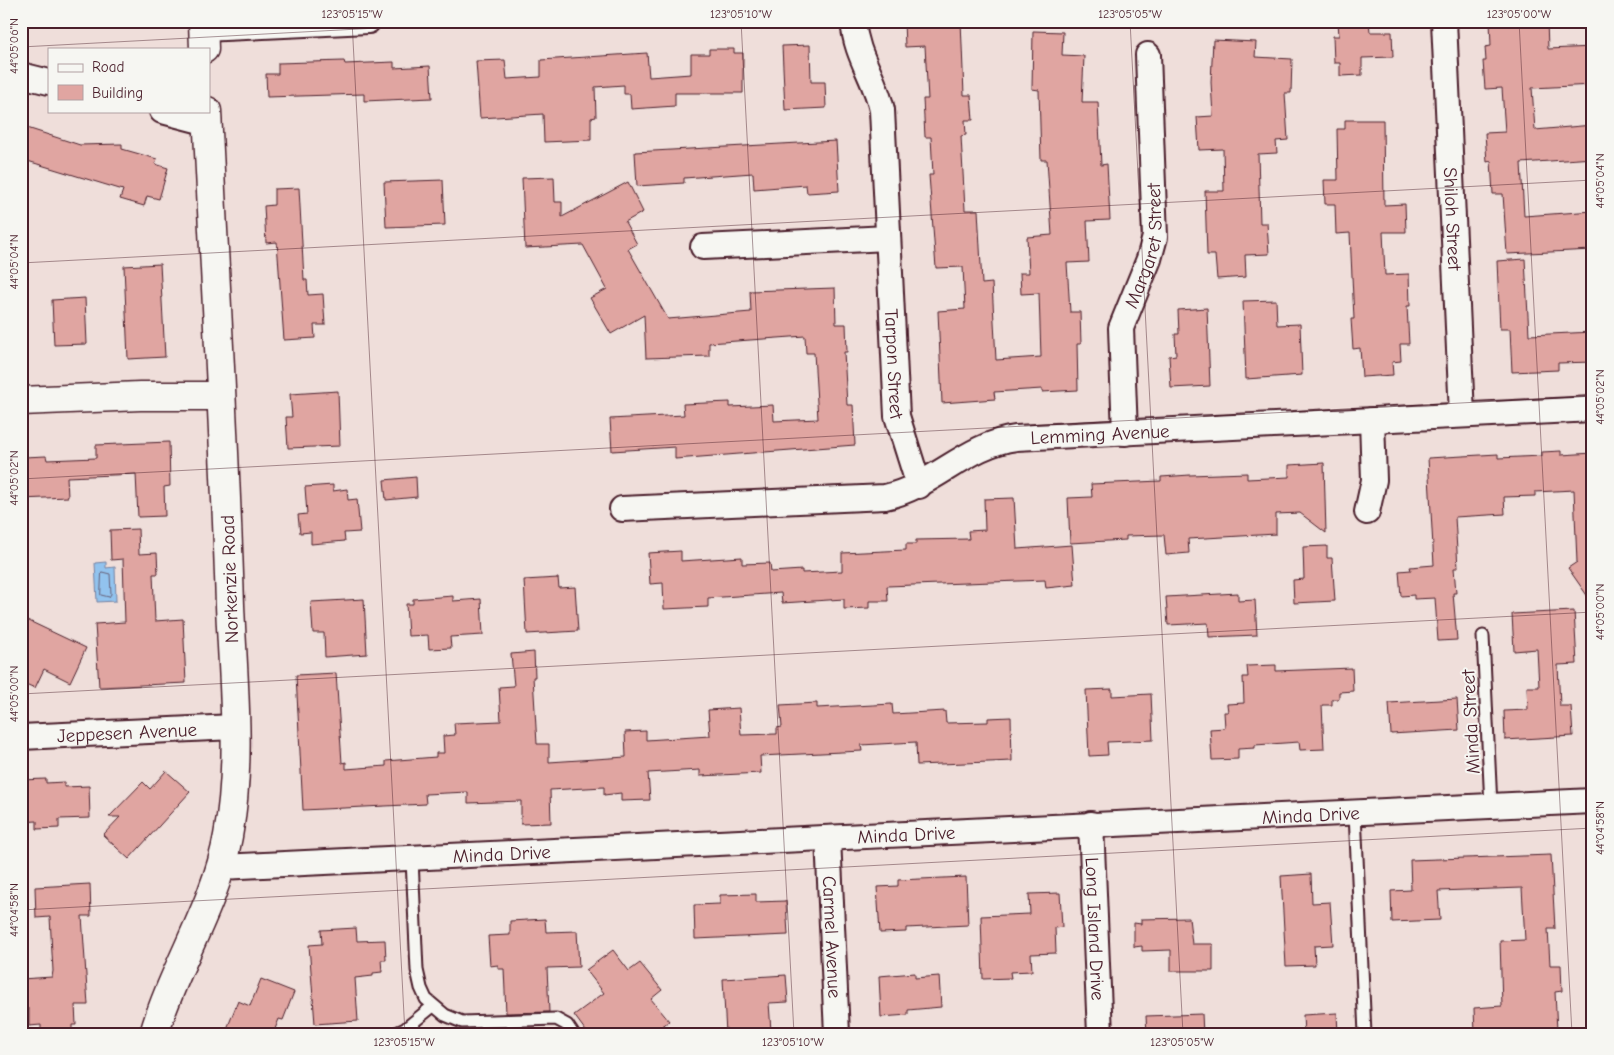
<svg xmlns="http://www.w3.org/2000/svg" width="1614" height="1055" font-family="'Comic Neue',sans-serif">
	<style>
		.water { fill: #92c3ee; stroke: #7581a0 }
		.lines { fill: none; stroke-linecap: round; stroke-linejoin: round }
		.shore { stroke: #676179; stroke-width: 1 }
		.building { fill: #e0a5a1; stroke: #4a1f2b }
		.lane-casing { stroke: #4a1f2b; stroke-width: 15 }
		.street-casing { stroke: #4a1f2b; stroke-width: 28 }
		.secondary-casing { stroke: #4a1f2b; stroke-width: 31 }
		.lane { stroke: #f6f6f2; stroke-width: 11 }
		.street { stroke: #f6f6f2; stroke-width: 24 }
		.secondary { stroke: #f6f6f2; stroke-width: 28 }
		.ticks { fill: none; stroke: #4a1f2b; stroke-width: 1; stroke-opacity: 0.45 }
		.labels { text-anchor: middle; stroke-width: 4; stroke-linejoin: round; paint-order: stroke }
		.street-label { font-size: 19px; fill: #4a1f2b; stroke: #f6f6f2 }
		.neatline { fill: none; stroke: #4a1f2b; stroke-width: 2 }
		.ticks-label { font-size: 12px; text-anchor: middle; fill: #4a1f2b }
	</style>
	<rect width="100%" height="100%" fill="#efdeda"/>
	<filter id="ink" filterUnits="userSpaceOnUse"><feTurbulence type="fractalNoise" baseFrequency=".02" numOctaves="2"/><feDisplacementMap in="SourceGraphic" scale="10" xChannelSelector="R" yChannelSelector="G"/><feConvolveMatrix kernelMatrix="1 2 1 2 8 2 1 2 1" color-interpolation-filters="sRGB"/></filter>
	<g filter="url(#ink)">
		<path class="water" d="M 106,562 L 106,568 L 115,567 L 116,601 L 97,602 L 95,563 Z"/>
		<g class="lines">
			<path class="shore" d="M 102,572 L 110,574 L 111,594 L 109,597 L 101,595 Z"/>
		</g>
		<g class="building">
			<path d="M 904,21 L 961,21 L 964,95 L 971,95 L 973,120 L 965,120 L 966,135 L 961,136 L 965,210 L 978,210 L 982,284 L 992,283 L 996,360 L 1041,357 L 1039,293 L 1021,294 L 1020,273 L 1029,273 L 1027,237 L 1052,235 L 1047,160 L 1041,160 L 1039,90 L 1032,89 L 1033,31 L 1063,32 L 1062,55 L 1084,56 L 1082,102 L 1098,102 L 1101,165 L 1107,164 L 1110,220 L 1087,221 L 1089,262 L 1067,263 L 1070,312 L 1080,312 L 1081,344 L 1077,344 L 1078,390 L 1042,392 L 1042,389 L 994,392 L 995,399 L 942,403 L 938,311 L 965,309 L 963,267 L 936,268 L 929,175 L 933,175 L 931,137 L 925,137 L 923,99 L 928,99 L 925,46 L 905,47 Z"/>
			<path d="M 1369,21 L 1370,32 L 1392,32 L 1393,57 L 1362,58 L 1362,75 L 1340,76 L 1340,63 L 1334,63 L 1333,36 L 1339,36 L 1338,22 Z"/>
			<path d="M 1490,21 L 1547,21 L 1548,49 L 1593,47 L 1593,85 L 1532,88 L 1535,130 L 1593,125 L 1593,158 L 1521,163 L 1524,216 L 1593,211 L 1593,250 L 1507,254 L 1503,194 L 1493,194 L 1491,161 L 1487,162 L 1485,133 L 1505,132 L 1502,88 L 1485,89 L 1483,61 L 1486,61 L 1485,47 L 1491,46 Z"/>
			<path d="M 1213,40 L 1256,42 L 1255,57 L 1292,59 L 1291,93 L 1285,93 L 1288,140 L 1276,141 L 1277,153 L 1258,154 L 1260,223 L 1267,223 L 1269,254 L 1245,255 L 1246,277 L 1217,279 L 1215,255 L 1207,255 L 1205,191 L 1224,191 L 1223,149 L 1199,150 L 1197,117 L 1213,116 L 1211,82 Z"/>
			<path d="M 810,45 L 811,82 L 825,82 L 826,108 L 785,110 L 782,46 Z"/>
			<path d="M 709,49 L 734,49 L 734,53 L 743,53 L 743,93 L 675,93 L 675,106 L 631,109 L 630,94 L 624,94 L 624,85 L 595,87 L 596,117 L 591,118 L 591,140 L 544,142 L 543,114 L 480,118 L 476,61 L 505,60 L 507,79 L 541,77 L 541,60 L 647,53 L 649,77 L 691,74 L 691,54 L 709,54 Z"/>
			<path d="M 344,61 L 345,64 L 394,62 L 394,68 L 430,66 L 432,98 L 364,101 L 364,94 L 267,97 L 266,74 L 278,74 L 278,63 Z"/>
			<path d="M 1345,120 L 1383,120 L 1384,205 L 1405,204 L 1406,232 L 1383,232 L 1385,275 L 1409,274 L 1410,306 L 1407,306 L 1409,344 L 1400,344 L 1401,361 L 1392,362 L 1393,375 L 1362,377 L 1360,348 L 1353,349 L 1351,319 L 1354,319 L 1350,233 L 1336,234 L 1335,204 L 1325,204 L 1324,180 L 1338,180 L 1337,129 L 1345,129 Z"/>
			<path d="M 21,126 L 80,145 L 122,144 L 122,149 L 157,159 L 155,164 L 168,168 L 159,199 L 147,196 L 144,206 L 120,199 L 123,190 L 21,159 Z"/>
			<path d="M 836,141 L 839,191 L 807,193 L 806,185 L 754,189 L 753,173 L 684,178 L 684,183 L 637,186 L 635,152 Z"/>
			<path d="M 554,177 L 555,202 L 562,202 L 562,217 L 628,182 L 643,212 L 625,222 L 637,244 L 628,249 L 668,319 L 751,312 L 750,291 L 835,288 L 836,324 L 846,324 L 847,352 L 844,352 L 847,405 L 853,405 L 855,445 L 675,459 L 675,447 L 612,451 L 610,419 L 684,415 L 683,404 L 730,402 L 730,407 L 773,405 L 774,421 L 818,419 L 814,353 L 806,353 L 805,336 L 709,343 L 709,356 L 646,358 L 644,315 L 611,334 L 590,298 L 607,289 L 583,245 L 525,248 L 522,178 Z"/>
			<path d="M 443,180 L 445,225 L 386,227 L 384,182 Z"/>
			<path d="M 299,188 L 304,280 L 307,280 L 308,295 L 323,294 L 325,325 L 314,325 L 315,338 L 284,340 L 277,242 L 266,243 L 264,206 L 274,205 L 274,189 Z"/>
			<path d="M 1525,259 L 1529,335 L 1593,332 L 1593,362 L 1558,363 L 1558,370 L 1512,372 L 1510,329 L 1500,329 L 1497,261 Z"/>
			<path d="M 160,264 L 165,357 L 128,359 L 124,266 Z"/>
			<path d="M 85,298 L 87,344 L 54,345 L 52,300 Z"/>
			<path d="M 1276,300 L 1277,325 L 1300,324 L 1302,375 L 1246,379 L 1243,301 Z"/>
			<path d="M 1207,308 L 1210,386 L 1171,388 L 1169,356 L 1176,355 L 1175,334 L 1179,334 L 1178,310 Z"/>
			<path d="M 338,391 L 340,446 L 288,448 L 286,417 L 292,417 L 290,394 Z"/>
			<path d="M 169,442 L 170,486 L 164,487 L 165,516 L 138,517 L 136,474 L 67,477 L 68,497 L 21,499 L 21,461 L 24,461 L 24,457 L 46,456 L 47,460 L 96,458 L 96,445 Z"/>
			<path d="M 1561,451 L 1561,455 L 1593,453 L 1593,604 L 1568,568 L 1577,562 L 1574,490 L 1535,492 L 1535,496 L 1504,497 L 1505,514 L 1455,517 L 1458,568 L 1454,568 L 1456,593 L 1453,593 L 1457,640 L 1438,641 L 1435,598 L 1414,599 L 1414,595 L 1401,596 L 1399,571 L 1411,570 L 1410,567 L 1434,565 L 1428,458 L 1498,454 L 1498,458 L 1542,456 L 1542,452 Z"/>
			<path d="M 1324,463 L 1326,533 L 1300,513 L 1276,514 L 1276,534 L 1188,539 L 1189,553 L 1166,555 L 1164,535 L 1126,536 L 1126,540 L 1070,543 L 1068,498 L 1092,497 L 1091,484 L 1161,481 L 1161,477 L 1190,475 L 1247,473 L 1247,479 L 1289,477 L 1289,465 Z"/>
			<path d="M 416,477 L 417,497 L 386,500 L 384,480 Z"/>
			<path d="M 333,485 L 333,491 L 347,489 L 348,500 L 357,499 L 360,532 L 344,533 L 345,541 L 311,544 L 311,532 L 300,533 L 298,515 L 307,514 L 305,487 Z"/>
			<path d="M 1014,498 L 1017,549 L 1072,545 L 1075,585 L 1046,588 L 1045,580 L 887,586 L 888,601 L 869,601 L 869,608 L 844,609 L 844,599 L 782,603 L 781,593 L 708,598 L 708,607 L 664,609 L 663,583 L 650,584 L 648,553 L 681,551 L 681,561 L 742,557 L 742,564 L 770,563 L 771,572 L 802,570 L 802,573 L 842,571 L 842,553 L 906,550 L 906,544 L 916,544 L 916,540 L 969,539 L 968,531 L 985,530 L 984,499 Z"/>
			<path d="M 138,529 L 139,554 L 157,553 L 158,574 L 153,574 L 155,621 L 183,619 L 186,683 L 99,687 L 95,624 L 125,622 L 123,559 L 111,560 L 110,530 Z"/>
			<path d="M 1327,546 L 1327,558 L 1332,558 L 1335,601 L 1294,603 L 1293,580 L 1304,579 L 1303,547 Z"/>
			<path d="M 558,578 L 559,588 L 575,587 L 578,631 L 527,634 L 524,580 Z"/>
			<path d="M 1238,593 L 1238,601 L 1255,600 L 1257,635 L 1209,637 L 1208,623 L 1168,625 L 1166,597 Z"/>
			<path d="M 453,596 L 453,601 L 481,599 L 483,635 L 450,637 L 451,648 L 429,649 L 428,635 L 408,636 L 406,604 L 413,604 L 413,599 Z"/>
			<path d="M 364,599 L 367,654 L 325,657 L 324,633 L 313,633 L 311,602 Z"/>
			<path d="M 1574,611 L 1577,664 L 1558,665 L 1560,706 L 1571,706 L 1573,736 L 1505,740 L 1504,711 L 1528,710 L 1527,687 L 1539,687 L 1537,649 L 1514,651 L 1512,614 Z"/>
			<path d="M 27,620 L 86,648 L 70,682 L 44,669 L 35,688 L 21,682 L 21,633 Z"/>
			<path d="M 534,652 L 535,677 L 533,677 L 537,744 L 549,744 L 549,762 L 626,757 L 625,732 L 646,731 L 646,740 L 710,736 L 708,710 L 739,708 L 741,735 L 777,734 L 777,728 L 782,727 L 780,705 L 817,703 L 817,708 L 892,704 L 893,714 L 945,711 L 946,723 L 988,722 L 988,718 L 1011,717 L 1012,761 L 917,765 L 916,742 L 861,745 L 862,751 L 760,756 L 761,773 L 700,776 L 700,770 L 648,773 L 650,800 L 621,801 L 621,793 L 604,795 L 604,787 L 550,790 L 551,823 L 521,824 L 521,801 L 468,803 L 468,792 L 425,794 L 426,804 L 303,810 L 296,675 L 336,673 L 342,763 L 346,762 L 346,769 L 386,766 L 386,761 L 436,757 L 436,753 L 444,753 L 443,736 L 455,735 L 454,723 L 501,721 L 499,687 L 514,686 L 511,654 Z"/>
			<path d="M 1276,665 L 1276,671 L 1352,668 L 1353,691 L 1339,692 L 1339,699 L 1332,699 L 1332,705 L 1322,705 L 1324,749 L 1300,750 L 1299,742 L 1255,745 L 1255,748 L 1238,749 L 1238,759 L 1212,760 L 1210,729 L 1225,728 L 1224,712 L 1228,712 L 1227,704 L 1244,703 L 1243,677 L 1248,677 L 1247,666 Z"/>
			<path d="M 1112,689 L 1112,696 L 1151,694 L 1153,740 L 1107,742 L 1108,755 L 1089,756 L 1086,690 Z"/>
			<path d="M 1457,699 L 1459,730 L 1391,734 L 1389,703 Z"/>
			<path d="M 166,771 L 190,792 L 129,859 L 103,835 L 120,817 L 109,817 L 143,782 L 150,789 Z"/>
			<path d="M 46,779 L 46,783 L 64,782 L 64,787 L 89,786 L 90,818 L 59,819 L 59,828 L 37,829 L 37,821 L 21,822 L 21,780 Z"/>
			<path d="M 1551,855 L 1555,929 L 1548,929 L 1550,965 L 1561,965 L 1562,991 L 1555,992 L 1557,1031 L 1533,1034 L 1475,1034 L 1474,1008 L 1502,1006 L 1500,941 L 1525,940 L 1522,888 L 1438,891 L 1440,920 L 1392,922 L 1391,891 L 1411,890 L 1410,860 Z"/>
			<path d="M 1311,874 L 1312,903 L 1330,902 L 1333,945 L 1314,946 L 1315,965 L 1286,966 L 1281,876 Z"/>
			<path d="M 966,877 L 968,925 L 906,928 L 906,932 L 880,933 L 877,887 L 898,886 L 898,880 Z"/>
			<path d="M 90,884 L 91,916 L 82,916 L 88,1005 L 75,1005 L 76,1025 L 72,1025 L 72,1034 L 41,1034 L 41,1025 L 29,1026 L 29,1009 L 21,1009 L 21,979 L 52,977 L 53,971 L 50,917 L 36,918 L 35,887 Z"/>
			<path d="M 1060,893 L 1062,927 L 1055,928 L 1056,953 L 1031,954 L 1032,971 L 1010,972 L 1011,978 L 983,979 L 981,916 L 1030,914 L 1029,894 Z"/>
			<path d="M 756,894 L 756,902 L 786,901 L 788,935 L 695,939 L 694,905 L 720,904 L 720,895 Z"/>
			<path d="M 1189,918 L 1192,944 L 1213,944 L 1213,971 L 1171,971 L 1171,950 L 1142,951 L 1142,946 L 1134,947 L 1134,923 L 1141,924 L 1141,919 Z"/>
			<path d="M 545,919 L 546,932 L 577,931 L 579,967 L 547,968 L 549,1012 L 506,1013 L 504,969 L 498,969 L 498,965 L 490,966 L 488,936 L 510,935 L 510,921 Z"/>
			<path d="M 356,928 L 357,941 L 385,940 L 386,960 L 381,960 L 382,972 L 373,973 L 373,976 L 355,978 L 358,1021 L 315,1024 L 309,945 L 322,944 L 321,930 Z"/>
			<path d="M 613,950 L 629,971 L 640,963 L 662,990 L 651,999 L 669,1021 L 652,1034 L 588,1034 L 574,1015 L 604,993 L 586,970 Z"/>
			<path d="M 915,973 L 915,978 L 939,976 L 941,1007 L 908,1010 L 908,1015 L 881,1017 L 879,976 Z"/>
			<path d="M 786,975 L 788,1002 L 769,1003 L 771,1031 L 726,1034 L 723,979 Z"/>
			<path d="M 261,979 L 294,992 L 283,1020 L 279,1019 L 273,1034 L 225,1034 L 238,1001 L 250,1006 Z"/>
			<path d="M 1337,1013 L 1338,1034 L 1304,1034 L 1303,1015 Z"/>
			<path d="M 1202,1014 L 1203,1034 L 1147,1034 L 1146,1016 Z"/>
		</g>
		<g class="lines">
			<defs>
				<g id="lane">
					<path d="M 1483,636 L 1491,806"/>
					<path d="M 1355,813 L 1365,1034"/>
					<path d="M 412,859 L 417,970 L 421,988 L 426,999 L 445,1015 L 462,1022 L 556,1019 L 567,1025 L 573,1034"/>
					<path d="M 394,1034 L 405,1029 L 433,1006"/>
				</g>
				<g id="street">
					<path id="s1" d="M 853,21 C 856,57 875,77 882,110 L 897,416 L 919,486"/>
					<path id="s2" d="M 1444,21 L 1462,415"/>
					<path d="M 203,29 L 368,21"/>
					<path d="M 21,75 L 49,82"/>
					<path d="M 162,111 L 208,123"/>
					<path d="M 703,247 L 888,238"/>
					<path id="s3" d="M 1125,433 L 1121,328 L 1149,259 L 1155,237 L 1148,55"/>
					<path id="s4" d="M 622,509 L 885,497 C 933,487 967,444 1016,438 L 1593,409"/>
					<path d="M 1367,512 L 1374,480 L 1372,420"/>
					<path id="s5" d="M 21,737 L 234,727"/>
					<path id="s6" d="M 1091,824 L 1100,1034"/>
					<path id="s7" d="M 828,838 L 837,1034"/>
					<path id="s8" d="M 221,867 L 1593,801"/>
				</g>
				<g id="secondary">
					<path d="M 203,21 L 204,49"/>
					<path d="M 21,401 L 140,396 L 220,396"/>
					<path d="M 154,1034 C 174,966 216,905 228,836 C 242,761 233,681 230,605 C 225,441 215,276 207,111"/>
				</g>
			</defs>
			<use href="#lane" class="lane-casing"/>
			<use href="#street" class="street-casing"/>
			<use href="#secondary" class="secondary-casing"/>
			<use href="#lane" class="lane"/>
			<use href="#street" class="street"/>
			<use href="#secondary" class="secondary"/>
		</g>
	</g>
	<path class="ticks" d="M 352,21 L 405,1034M 741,21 L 794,1034M 1130,21 L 1183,1034M 1519,21 L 1572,1034M 21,47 L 509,21M 21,263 L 1593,180M 21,479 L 1593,396M 21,694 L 1593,612M 21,910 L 1593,828"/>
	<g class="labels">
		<g class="street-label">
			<text dy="7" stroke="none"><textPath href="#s2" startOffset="198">Shiloh Street</textPath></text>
			<text dy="7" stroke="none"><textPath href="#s3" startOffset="192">Margaret Street</textPath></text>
			<text dy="7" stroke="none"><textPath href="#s1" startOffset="348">Tarpon Street</textPath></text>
			<text dy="7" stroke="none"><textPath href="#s4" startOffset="492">Lemming Avenue</textPath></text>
			<text transform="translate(229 579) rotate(-92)" y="7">Norkenzie Road</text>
			<text transform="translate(1470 722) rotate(-93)" y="7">Minda Street</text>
			<text dy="7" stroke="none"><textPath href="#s5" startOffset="106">Jeppesen Avenue</textPath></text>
			<text dy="7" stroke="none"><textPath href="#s8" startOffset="1091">Minda Drive</textPath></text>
			<text dy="7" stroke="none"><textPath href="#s8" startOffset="686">Minda Drive</textPath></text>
			<text dy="7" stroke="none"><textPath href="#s8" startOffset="281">Minda Drive</textPath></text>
			<text dy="7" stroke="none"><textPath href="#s6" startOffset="105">Long Island Drive</textPath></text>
			<text dy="7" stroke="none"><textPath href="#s7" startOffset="99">Carmel Avenue</textPath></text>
		</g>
	</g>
	<rect width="1614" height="1055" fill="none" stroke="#f6f6f2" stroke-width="55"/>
	<rect x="48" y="48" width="162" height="65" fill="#f6f6f2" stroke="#b1a0a2"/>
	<rect x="58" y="64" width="25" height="8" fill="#f6f6f2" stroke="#b1a0a2"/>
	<text x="92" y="72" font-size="15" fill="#4a1f2b">Road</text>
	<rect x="58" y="85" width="25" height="15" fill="#e0a5a1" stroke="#b1a0a2"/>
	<text x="92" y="98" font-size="15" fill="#4a1f2b">Building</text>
	<rect x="28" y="28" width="1558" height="1000" class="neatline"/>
	<g class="ticks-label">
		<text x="352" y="18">123°05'15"W</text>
		<text x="741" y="18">123°05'10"W</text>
		<text x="1130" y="18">123°05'05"W</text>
		<text x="1519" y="18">123°05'00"W</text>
		<text transform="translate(14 46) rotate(-90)" y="4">44°05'06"N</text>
		<text transform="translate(1600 181) rotate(-90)" y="4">44°05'04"N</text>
		<text transform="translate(14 262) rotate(-90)" y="4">44°05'04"N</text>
		<text transform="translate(1600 397) rotate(-90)" y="4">44°05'02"N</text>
		<text transform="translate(14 478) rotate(-90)" y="4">44°05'02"N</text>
		<text transform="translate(1600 612) rotate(-90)" y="4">44°05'00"N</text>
		<text transform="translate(14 694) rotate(-90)" y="4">44°05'00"N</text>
		<text transform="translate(1600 828) rotate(-90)" y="4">44°04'58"N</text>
		<text transform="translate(14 910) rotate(-90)" y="4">44°04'58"N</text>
		<text x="404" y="1046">123°05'15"W</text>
		<text x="793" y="1046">123°05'10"W</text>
		<text x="1182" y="1046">123°05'05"W</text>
	</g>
</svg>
